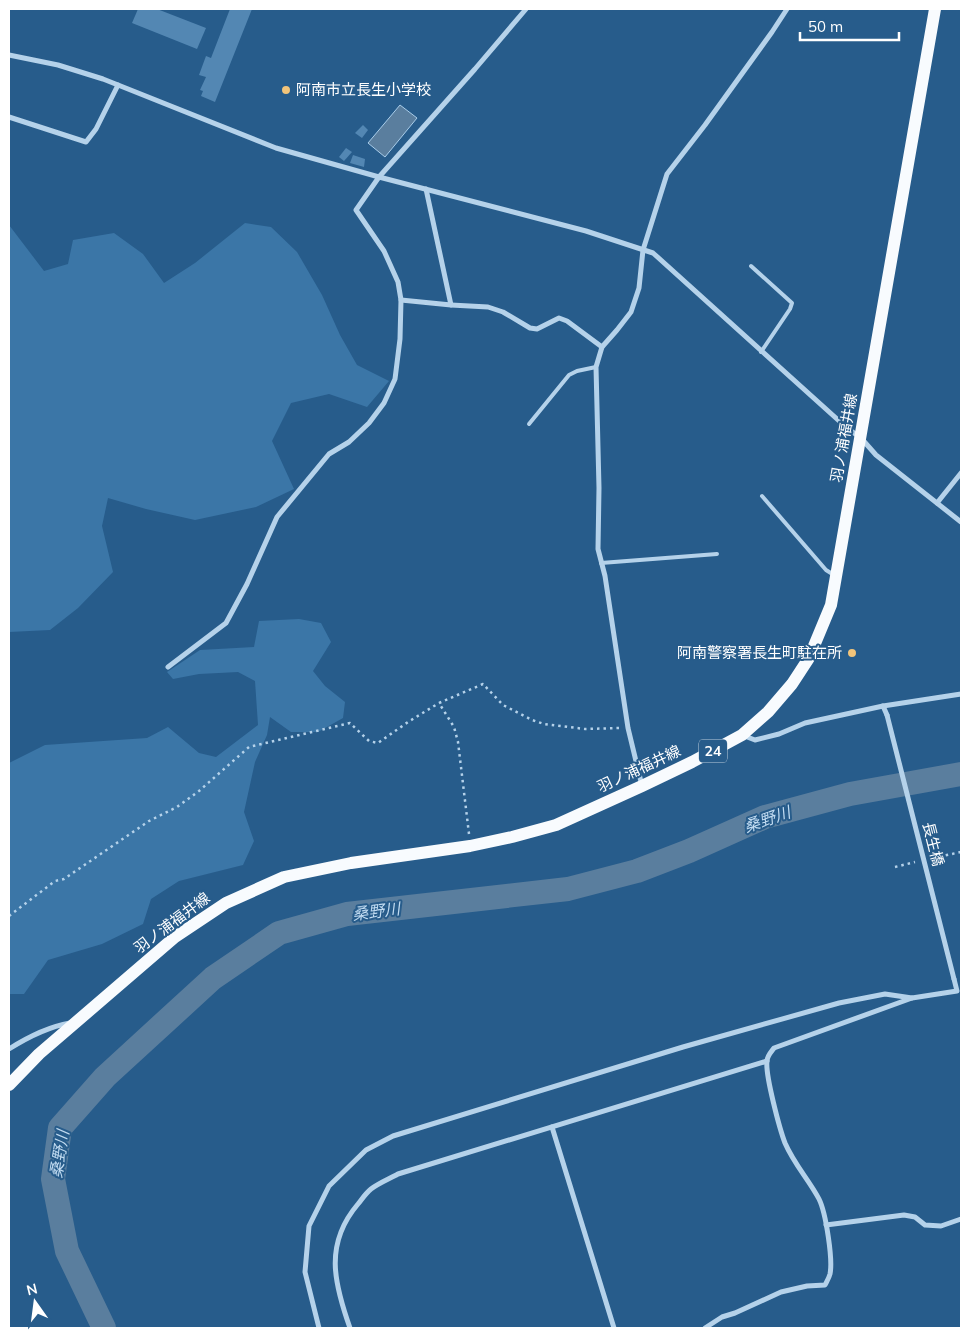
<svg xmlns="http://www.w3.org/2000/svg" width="970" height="1337" font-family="Mulish,'Noto Sans JP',sans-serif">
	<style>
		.green { fill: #3b76a7 }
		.water { fill: #5a7e9e; stroke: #a9cdea }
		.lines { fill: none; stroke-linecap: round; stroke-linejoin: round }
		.river { stroke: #5a7e9e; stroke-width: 24 }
		.building { fill: #5387b3 }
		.path { stroke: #b5d2ea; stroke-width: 2.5; stroke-dasharray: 2.5 4; stroke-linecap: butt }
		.service { stroke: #b5d2ea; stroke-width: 4 }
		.minor { stroke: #b5d2ea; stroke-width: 5 }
		.primary { stroke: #f8fbfe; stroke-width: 12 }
		.minor-bridge { stroke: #b5d2ea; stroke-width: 5 }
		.poi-dot { fill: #f2c47a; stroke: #275c8b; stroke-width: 2 }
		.labels { text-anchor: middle; stroke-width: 4; stroke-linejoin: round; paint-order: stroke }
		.shield { fill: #275c8b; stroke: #becedc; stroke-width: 1 }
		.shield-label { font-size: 14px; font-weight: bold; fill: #fff }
		.poi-label { font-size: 15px; fill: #fff; stroke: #275c8b; text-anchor: start }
		.street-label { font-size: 15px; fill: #fff; stroke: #275c8b }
		.water-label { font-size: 16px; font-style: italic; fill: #c1dbf1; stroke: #275c8b }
	</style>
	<rect width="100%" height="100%" fill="#275c8b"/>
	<g class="green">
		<path d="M 245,223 L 271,227 L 297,252 L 322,295 L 340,335 L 357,365 L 389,381 L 367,407 L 329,394 L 291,403 L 272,441 L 294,489 L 256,507 L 195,520 L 146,509 L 108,498 L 102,526 L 113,572 L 78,608 L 50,630 L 9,632 L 9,225 L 44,271 L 68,264 L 73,240 L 114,233 L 143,254 L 164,283 L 195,263 Z"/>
		<path d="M 299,619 L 321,623 L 331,642 L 313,671 L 325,686 L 345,702 L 343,718 L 318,732 L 291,732 L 270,717 L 267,735 L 255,762 L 244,812 L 254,841 L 243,865 L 179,881 L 151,899 L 143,924 L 102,944 L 48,960 L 24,994 L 9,994 L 9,763 L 45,745 L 147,738 L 168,727 L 199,753 L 216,757 L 258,725 L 255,681 L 238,672 L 199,674 L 173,679 L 167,672 L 200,650 L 254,647 L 259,621 Z"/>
	</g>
	<path class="water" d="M 400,105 L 417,118 L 385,157 L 368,143 Z"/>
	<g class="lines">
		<path class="river" d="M 104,1328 L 67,1251 L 53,1179 L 60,1128 L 105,1077 L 213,978 L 279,933 L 347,914 L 568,889 L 637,871 L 689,851 L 765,817 L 850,794 L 961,774"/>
	</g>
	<g class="building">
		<path d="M 138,9 L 157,9 L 206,28 L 197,49 L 132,23 Z"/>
		<path d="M 230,9 L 252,9 L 215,102 L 201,96 L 203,91 L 200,90 L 206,77 L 199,75 L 206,56 L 211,58 Z"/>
		<path d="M 363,125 L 368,130 L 362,138 L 355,133 Z"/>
		<path d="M 346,148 L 352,152 L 344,161 L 339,157 Z"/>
		<path d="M 353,155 L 365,159 L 364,167 L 350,163 Z"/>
	</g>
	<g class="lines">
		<g class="path">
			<path d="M 469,834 L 458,742 L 454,727 L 439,703 L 483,684 L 503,705 L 532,720 L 544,724 L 585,729 L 619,728"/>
			<path d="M 933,858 L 961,852"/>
			<path d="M 895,867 L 915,862"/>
			<path d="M 9,916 L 55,881 L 64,879 L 149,821 L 177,807 L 199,791 L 249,747 L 350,723 L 369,741 L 378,743 L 408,722 L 439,703"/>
		</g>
		<g class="service">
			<path d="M 751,266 L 792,303 L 790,309 L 761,352"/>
			<path d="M 529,424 L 569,375 L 577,371 L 596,367"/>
			<path d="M 762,496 L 826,570 L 834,575"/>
			<path d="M 601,563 L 717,554"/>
		</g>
		<g class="minor">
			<path d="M 9,55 L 58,65 L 103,79 L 276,148 L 379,177 L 586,231 L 653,253 L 847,428 L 861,438 L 876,455 L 961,522"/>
			<path d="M 9,117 L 86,142 L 96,129 L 118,85"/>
			<path d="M 401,300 L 451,305 L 426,189"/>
			<path d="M 451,305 L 488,307 L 503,312 L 530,328 L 537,329 L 559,318 L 567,321 L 602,347"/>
			<path d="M 937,503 L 961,473"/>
			<path d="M 168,667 L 226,623 L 247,584 L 277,517 L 329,454 L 349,442 L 369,423 L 384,403 L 395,379 L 400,339 L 401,300 L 398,282 L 384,251 L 356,210 L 379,177 L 475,69 L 526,9"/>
			<path d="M 883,706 L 961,694"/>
			<path d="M 742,735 L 755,740 L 779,734 L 805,723 L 883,706 L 887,715"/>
			<path d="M 642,786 L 628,728 L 605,576 L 598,549 L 599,488 L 596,367 L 602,347 L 617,330 L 631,312 L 639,288 L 643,250 L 667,174 L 705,125 L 772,32 L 787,9"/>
			<path d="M 9,1049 C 28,1037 47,1027 70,1023"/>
			<path d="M 552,1127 L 614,1328"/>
			<path d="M 826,1225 L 904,1215 L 915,1217 L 925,1225 L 941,1226 L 961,1219"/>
			<path d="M 319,1328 L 305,1272 L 309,1226 L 329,1186 L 366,1150 L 393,1136 L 683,1047 L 839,1003 L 885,994 L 912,998"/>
			<path d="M 350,1328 C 334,1283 324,1244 358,1204 C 362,1199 366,1193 371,1189 C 379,1183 389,1179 398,1174 L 767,1061"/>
			<path d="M 705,1328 L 722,1317 L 735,1313 L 781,1292 L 807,1286 L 825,1285 C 827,1281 829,1278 830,1274 C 833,1260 826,1213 819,1199 C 809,1180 794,1164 785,1143 C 780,1130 765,1075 767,1061 C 767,1056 771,1052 774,1048 L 912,998 L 957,991 L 954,979"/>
		</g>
		<path class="primary" d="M 9,1085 L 39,1054 L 175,937 L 226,903 L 284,877 L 351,863 L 470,846 L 512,837 L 556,825 L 642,786 L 692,762 L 742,735 L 768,712 L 792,684 L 809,658 L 831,605 L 935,9"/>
		<path class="minor-bridge" d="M 887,715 L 954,979"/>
	</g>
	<g class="poi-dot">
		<circle cx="286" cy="90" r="5"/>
		<circle cx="852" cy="653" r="5"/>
	</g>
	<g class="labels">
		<rect class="shield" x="699" y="739.5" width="28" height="23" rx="4"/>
		<g class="shield-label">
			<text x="713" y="756">24</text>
		</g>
		<g class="poi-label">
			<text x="296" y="95">阿南市立長生小学校</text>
			<text x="842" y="658" text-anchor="end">阿南警察署長生町駐在所</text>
		</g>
		<g class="street-label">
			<text transform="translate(844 438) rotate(-80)" y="5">羽ノ浦福井線</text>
			<text transform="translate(639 769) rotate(-25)" y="5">羽ノ浦福井線</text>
			<text transform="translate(933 844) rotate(76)" y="5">長生橋</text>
			<text transform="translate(172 923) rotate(-37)" y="5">羽ノ浦福井線</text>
		</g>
		<g class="water-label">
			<text transform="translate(767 819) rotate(-19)" y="6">桑野川</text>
			<text transform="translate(376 911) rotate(-7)" y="6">桑野川</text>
			<text transform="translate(59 1154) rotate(-81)" y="6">桑野川</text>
		</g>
	</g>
	<rect width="970" height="1337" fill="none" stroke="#ffffff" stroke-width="20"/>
	<g transform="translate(35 1302) rotate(346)" stroke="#275c8b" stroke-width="4" paint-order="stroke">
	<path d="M0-4L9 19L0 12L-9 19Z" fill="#ffffff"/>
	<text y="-8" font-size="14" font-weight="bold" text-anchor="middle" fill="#ffffff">N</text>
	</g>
	<path d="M800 32v8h99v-8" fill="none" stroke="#ffffff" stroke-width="2.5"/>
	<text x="808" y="32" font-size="15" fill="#ffffff" stroke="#275c8b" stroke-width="4" paint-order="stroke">50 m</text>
</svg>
